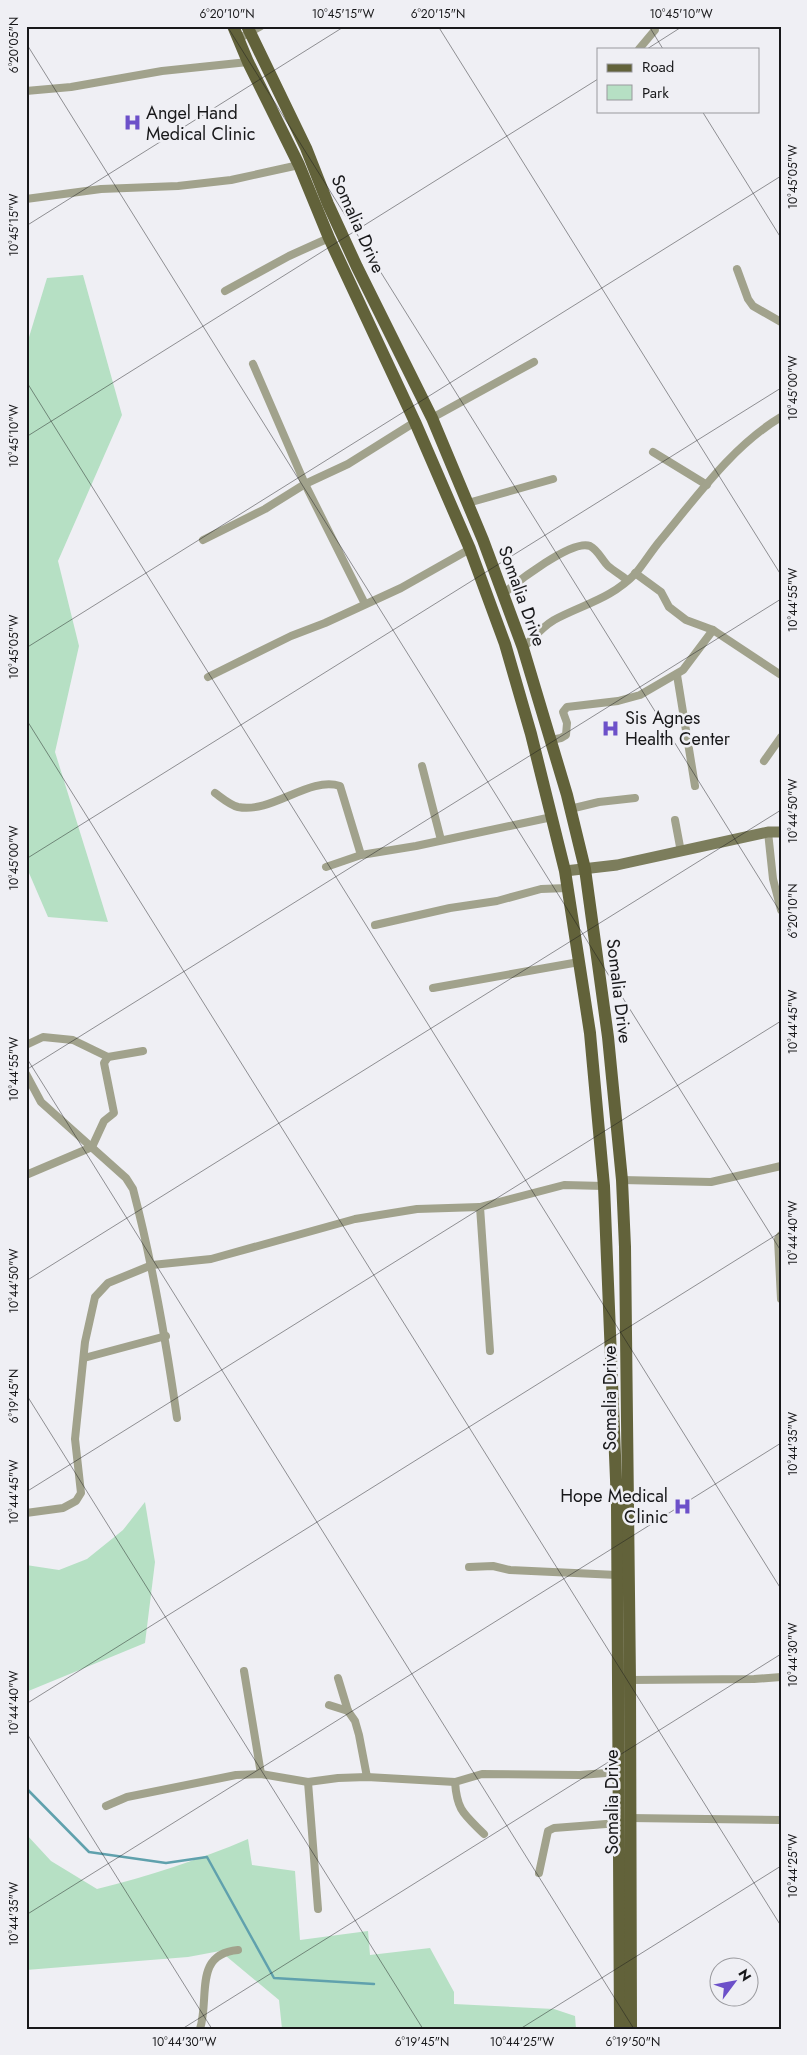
<svg xmlns="http://www.w3.org/2000/svg" width="807" height="2055" font-family="Jost,sans-serif">
	<style>
		.green { fill: #b6e0c4 }
		.lines { fill: none; stroke-linecap: round; stroke-linejoin: round }
		.stream { stroke: #60a1ad; stroke-width: 2.5 }
		.street { stroke: #a1a28c; stroke-width: 8 }
		.secondary { stroke: #7c7d5c; stroke-width: 11 }
		.primary { stroke: #62623a; stroke-width: 12 }
		.ticks { fill: none; stroke: #18181a; stroke-width: 1; stroke-opacity: 0.45 }
		.labels { text-anchor: middle; stroke-width: 5; stroke-linejoin: round; paint-order: stroke }
		.poi-label { font-size: 18px; fill: #18181a; stroke: #efeff4; text-anchor: start }
		.street-label { font-size: 18px; fill: #18181a; stroke: #efeff4 }
		.neatline { fill: none; stroke: #18181a; stroke-width: 2 }
		.ticks-label { font-size: 12px; text-anchor: middle; fill: #18181a }
	</style>
	<rect width="100%" height="100%" fill="#efeff4"/>
	<g class="green">
		<path d="M 83,275 L 122,415 L 58,561 L 79,646 L 55,752 L 108,922 L 48,917 L 26,866 L 26,347 L 47,278 Z"/>
		<path d="M 145,1502 L 155,1562 L 145,1643 L 26,1692 L 26,1565 L 59,1570 L 87,1559 L 123,1530 Z"/>
		<path d="M 26,1834 L 51,1861 L 97,1889 C 149,1876 199,1860 248,1839 L 252,1865 L 295,1871 L 300,1940 L 368,1931 L 370,1955 L 430,1948 L 454,1992 L 454,2004 L 554,2009 L 575,2016 L 576,2029 L 282,2029 L 279,2000 L 220,1951 L 188,1957 L 26,1970 Z"/>
	</g>
	<g class="lines">
		<path class="stream" d="M 26,1788 L 89,1852 L 166,1863 L 207,1857 L 274,1978 L 374,1984"/>
		<g class="street">
			<path d="M 240,38 L 261,26"/>
			<path d="M 639,49 L 655,30 L 654,26"/>
			<path d="M 26,91 L 71,87 L 162,71 L 248,62"/>
			<path d="M 26,199 L 101,189 L 178,186 L 231,180 L 299,165"/>
			<path d="M 737,269 L 748,299 L 753,306 L 781,322"/>
			<path d="M 225,291 L 289,256 L 329,238"/>
			<path d="M 253,364 L 305,484 L 365,604"/>
			<path d="M 432,418 L 534,362"/>
			<path d="M 653,452 L 707,485"/>
			<path d="M 468,503 L 553,479"/>
			<path d="M 203,540 L 265,509 L 305,484 L 348,464 L 415,422"/>
			<path d="M 635,573 L 661,592 L 669,607 L 686,620 L 713,630 L 781,675"/>
			<path d="M 503,594 C 517,582 572,539 590,546 C 598,550 602,560 608,566 C 614,571 621,575 627,580"/>
			<path d="M 523,648 C 533,638 542,627 554,620 C 584,604 611,599 636,573 C 644,563 651,552 659,542 C 695,499 732,446 781,417"/>
			<path d="M 677,675 L 695,786"/>
			<path d="M 208,677 L 291,636 L 325,623 L 401,588 L 470,549"/>
			<path d="M 551,740 L 561,738 L 566,735 L 567,723 L 563,712 L 567,707 L 618,701 L 640,695 L 683,670 L 713,630"/>
			<path d="M 764,761 L 781,737"/>
			<path d="M 422,766 L 441,840"/>
			<path d="M 215,793 C 222,798 230,805 238,807 C 272,814 309,776 340,786 L 361,855"/>
			<path d="M 570,809 L 599,802 L 635,798"/>
			<path d="M 675,820 L 681,852"/>
			<path d="M 768,832 L 773,879 L 781,910"/>
			<path d="M 326,867 L 361,855 L 416,846 L 552,817"/>
			<path d="M 375,925 L 450,908 L 497,901 L 541,889 L 567,888"/>
			<path d="M 433,988 L 579,962"/>
			<path d="M 26,1045 L 43,1037 L 73,1040 L 108,1057"/>
			<path d="M 26,1074 L 41,1102 L 126,1178 L 133,1189 C 153,1265 166,1341 177,1418"/>
			<path d="M 26,1175 L 92,1147 L 104,1121 L 114,1113 L 104,1063 L 108,1057 L 143,1051"/>
			<path d="M 622,1180 L 711,1182 L 781,1166"/>
			<path d="M 480,1207 L 490,1351"/>
			<path d="M 781,1235 L 778,1239 L 781,1299"/>
			<path d="M 84,1358 L 166,1336"/>
			<path d="M 26,1513 L 63,1508 L 76,1501 L 81,1493 L 75,1439 L 85,1342 L 95,1297 L 108,1283 L 152,1265 L 211,1259 L 355,1219 L 417,1209 L 480,1207 L 564,1185 L 604,1186"/>
			<path d="M 469,1567 L 493,1566 L 510,1570 L 617,1575"/>
			<path d="M 244,1671 L 261,1774"/>
			<path d="M 338,1678 L 348,1711 L 355,1721 L 359,1735 L 367,1777"/>
			<path d="M 630,1680 L 754,1679 L 781,1677"/>
			<path d="M 329,1705 L 348,1711"/>
			<path d="M 308,1782 L 318,1909"/>
			<path d="M 455,1782 C 457,1811 464,1814 484,1834"/>
			<path d="M 106,1806 L 127,1797 L 236,1775 L 261,1774 L 308,1782 L 338,1778 L 367,1777 L 455,1782 L 482,1774 L 580,1775 L 619,1772"/>
			<path d="M 629,1818 L 781,1820"/>
			<path d="M 539,1873 L 548,1831 L 554,1828 L 619,1823"/>
			<path d="M 200,2029 C 210,1997 193,1954 238,1950"/>
		</g>
		<path class="secondary" d="M 565,871 L 617,865 L 768,832 L 781,832"/>
		<g class="primary">
			<path d="M 233,26 L 248,62 L 299,165 L 329,238 L 415,422 L 470,549 L 505,644 L 531,734 L 565,871 L 590,1033 L 604,1186 L 617,1504 L 620,2029"/>
			<path d="M 247,26 L 306,148 L 328,204 L 357,267 L 432,418 L 483,540 L 523,648 L 567,795 L 585,869 L 608,1037 L 622,1180 L 625,1247 L 630,1680 L 631,2029"/>
		</g>
	</g>
	<path class="ticks" d="M 227,26 L 781,913M 438,26 L 781,575M 649,26 L 663,49M 26,43 L 781,1251M 647,49 L 683,26M 702,111 L 781,238M 26,226 L 345,26M 26,381 L 781,1589M 26,437 L 598,79M 26,648 L 781,176M 26,719 L 781,1926M 26,859 L 781,388M 26,1057 L 634,2029M 26,1070 L 781,599M 26,1281 L 781,810M 26,1394 L 423,2029M 26,1492 L 781,1021M 26,1704 L 781,1232M 26,1732 L 212,2029M 26,1915 L 781,1443M 182,2029 L 781,1654M 520,2029 L 781,1866"/>
	<defs>
		<symbol id="hospital-bare" viewBox="-9 -9 18 18"><path d="M-5-5h3v3.5h4V-5h3V5h-3V1.5h-4V5h-3Z" fill="#6c50c9" stroke="#efeff4" stroke-width="2.5" paint-order="stroke"/></symbol>
	</defs>
	<g fill-rule="evenodd">
		<use href="#hospital-bare" x="120" y="110" width="25" height="25"/>
		<use href="#hospital-bare" x="598" y="716" width="25" height="25"/>
		<use href="#hospital-bare" x="670" y="1494" width="25" height="25"/>
	</g>
	<g class="labels">
		<g class="poi-label">
			<text x="146" y="119">Angel Hand<tspan x="146" dy="21">Medical Clinic</tspan></text>
			<text x="625" y="724">Sis Agnes<tspan x="625" dy="21">Health Center</tspan></text>
			<text x="668" y="1502" text-anchor="end">Hope Medical<tspan x="668" dy="21">Clinic</tspan></text>
		</g>
		<g class="street-label">
			<text transform="translate(358 224) rotate(66)" y="6">Somalia Drive</text>
			<text transform="translate(522 596) rotate(70)" y="6">Somalia Drive</text>
			<text transform="translate(619 991) rotate(83)" y="6">Somalia Drive</text>
			<text transform="translate(610 1398) rotate(-90)" y="6">Somalia Drive</text>
			<text transform="translate(612 1802) rotate(-90)" y="6">Somalia Drive</text>
		</g>
	</g>
	<rect width="807" height="2055" fill="none" stroke="#efeff4" stroke-width="55"/>
	<rect x="597" y="48" width="162" height="65" fill="#efeff4" stroke="#99999d"/>
	<rect x="607" y="64" width="25" height="8" fill="#62623a" stroke="#99999d"/>
	<text x="642" y="72" font-size="15" fill="#18181a">Road</text>
	<rect x="607" y="85" width="25" height="15" fill="#b6e0c4" stroke="#99999d"/>
	<text x="642" y="98" font-size="15" fill="#18181a">Park</text>
	<g transform="translate(734 1982) rotate(58)"><circle r="24" fill="#efeff4" stroke="#99999d"/>
	<path d="M0-4L9 19L0 12L-9 19Z" fill="#6c50c9"/>
	<text y="-8" font-size="14" font-weight="bold" text-anchor="middle" fill="#18181a">N</text>
	</g>
	<rect x="28" y="28" width="752" height="2000" class="neatline"/>
	<g class="ticks-label">
		<text x="227" y="18">6°20'10"N</text>
		<text x="343" y="18">10°45'15"W</text>
		<text x="438" y="18">6°20'15"N</text>
		<text x="681" y="18">10°45'10"W</text>
		<text transform="translate(14 45) rotate(-90)" y="4">6°20'05"N</text>
		<text transform="translate(793 177) rotate(-90)" y="4">10°45'05"W</text>
		<text transform="translate(14 225) rotate(-90)" y="4">10°45'15"W</text>
		<text transform="translate(793 388) rotate(-90)" y="4">10°45'00"W</text>
		<text transform="translate(14 436) rotate(-90)" y="4">10°45'10"W</text>
		<text transform="translate(793 600) rotate(-90)" y="4">10°44'55"W</text>
		<text transform="translate(14 647) rotate(-90)" y="4">10°45'05"W</text>
		<text transform="translate(793 811) rotate(-90)" y="4">10°44'50"W</text>
		<text transform="translate(14 858) rotate(-90)" y="4">10°45'00"W</text>
		<text transform="translate(793 911) rotate(-90)" y="4">6°20'10"N</text>
		<text transform="translate(793 1022) rotate(-90)" y="4">10°44'45"W</text>
		<text transform="translate(14 1069) rotate(-90)" y="4">10°44'55"W</text>
		<text transform="translate(793 1233) rotate(-90)" y="4">10°44'40"W</text>
		<text transform="translate(14 1281) rotate(-90)" y="4">10°44'50"W</text>
		<text transform="translate(14 1396) rotate(-90)" y="4">6°19'45"N</text>
		<text transform="translate(793 1444) rotate(-90)" y="4">10°44'35"W</text>
		<text transform="translate(14 1492) rotate(-90)" y="4">10°44'45"W</text>
		<text transform="translate(793 1655) rotate(-90)" y="4">10°44'30"W</text>
		<text transform="translate(14 1703) rotate(-90)" y="4">10°44'40"W</text>
		<text transform="translate(793 1866) rotate(-90)" y="4">10°44'25"W</text>
		<text transform="translate(14 1914) rotate(-90)" y="4">10°44'35"W</text>
		<text x="184" y="2046">10°44'30"W</text>
		<text x="422" y="2046">6°19'45"N</text>
		<text x="522" y="2046">10°44'25"W</text>
		<text x="633" y="2046">6°19'50"N</text>
	</g>
</svg>
